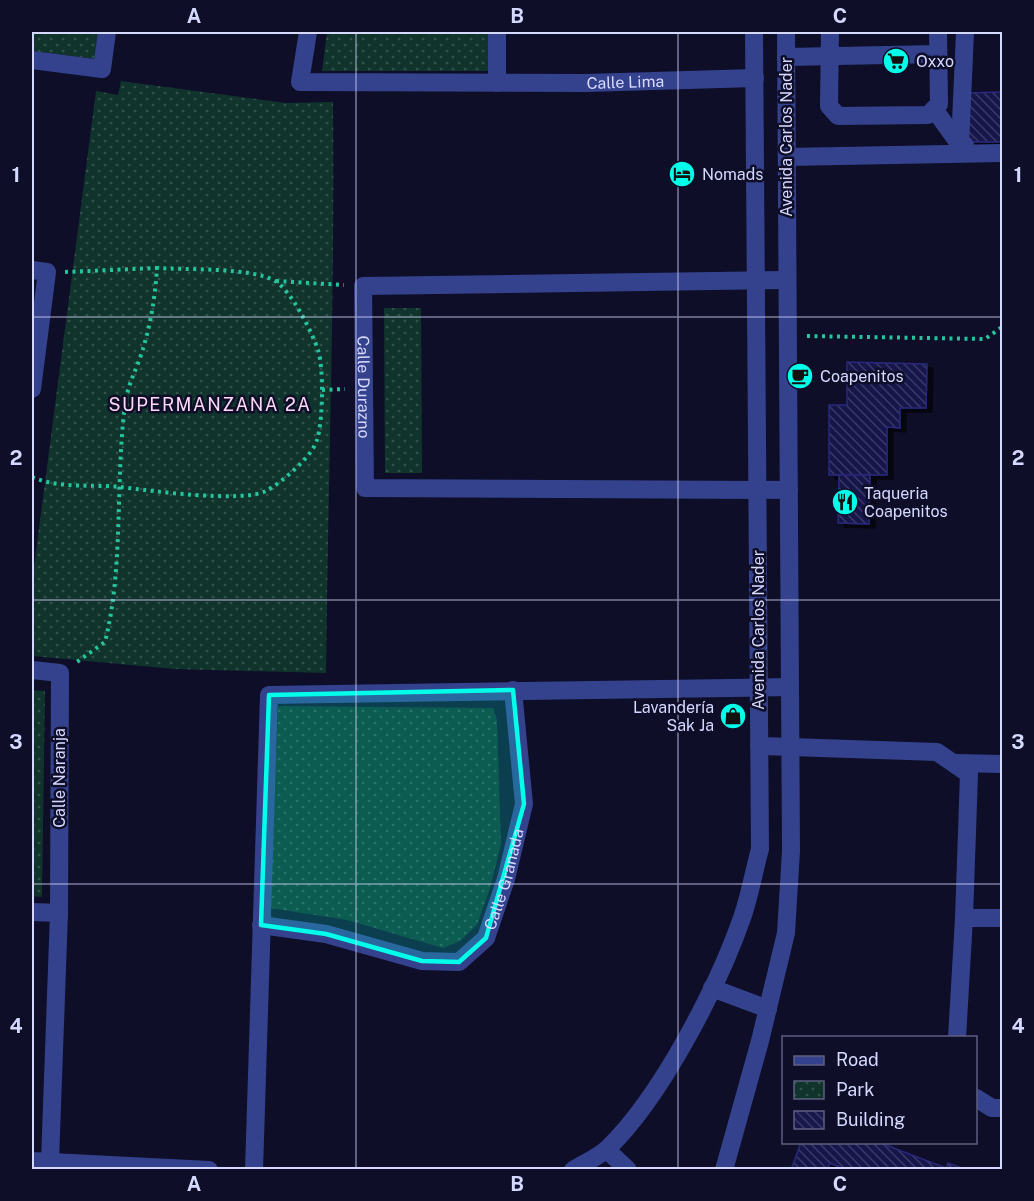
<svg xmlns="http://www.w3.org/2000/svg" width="1034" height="1201" font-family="'Public Sans',sans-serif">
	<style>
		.park { fill: url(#park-dots) }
		.building { fill: url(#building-back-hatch); stroke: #29287a; stroke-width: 1.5; filter: url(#shadow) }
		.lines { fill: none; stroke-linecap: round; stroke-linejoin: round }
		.path { stroke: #24c59d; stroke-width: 4; stroke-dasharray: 3 4.5; stroke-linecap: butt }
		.minor { stroke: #34428d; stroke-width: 18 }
		.marked { fill: #02ffe9; fill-opacity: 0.2; stroke: #02ffe9; stroke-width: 4.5; stroke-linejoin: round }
		.grid { fill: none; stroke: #d6d9ff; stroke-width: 1.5; stroke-opacity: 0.55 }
		.labels { text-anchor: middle; stroke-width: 5; stroke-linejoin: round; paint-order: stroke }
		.poi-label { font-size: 16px; fill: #d6d9ff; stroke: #0e0e29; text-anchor: start }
		.street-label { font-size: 16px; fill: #d6d9ff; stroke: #0e0e29 }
		.neighbourhood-label { font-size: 18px; letter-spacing: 1.5px; fill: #ffd8f8; stroke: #0e0e29 }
		.neatline { fill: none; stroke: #d6d9ff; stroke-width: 2 }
		.grid-label { font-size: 20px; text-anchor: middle; font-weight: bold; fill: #d6d9ff }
	</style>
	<defs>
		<pattern id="park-dots" width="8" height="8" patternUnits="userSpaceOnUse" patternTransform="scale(1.5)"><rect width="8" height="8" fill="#10342c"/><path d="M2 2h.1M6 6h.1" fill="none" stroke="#32514c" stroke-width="1.8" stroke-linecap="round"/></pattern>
		<pattern id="building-back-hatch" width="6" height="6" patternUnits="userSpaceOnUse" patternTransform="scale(1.5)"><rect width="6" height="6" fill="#19184c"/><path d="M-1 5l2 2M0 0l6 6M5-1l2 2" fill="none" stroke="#3a3967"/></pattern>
		<filter id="shadow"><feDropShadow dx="6" dy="4" stdDeviation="0" flood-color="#0009"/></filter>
	</defs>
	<rect width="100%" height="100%" fill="#0e0e29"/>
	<g class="park">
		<path d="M 32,32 L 99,32 L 96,59 L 32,51 Z"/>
		<path d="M 327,32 L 489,32 L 490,71 L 322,71 Z"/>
		<path d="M 121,81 L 286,103 L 333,102 C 335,292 328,483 326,673 L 175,669 L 32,656 L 32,582 L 96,91 L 118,95 Z"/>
		<path d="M 384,308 L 421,308 L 422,473 L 385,473 Z"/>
		<path d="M 32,690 L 45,691 L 42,897 L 32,896 Z"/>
		<path d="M 278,706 L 493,708 L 497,720 L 501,844 L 490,888 L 477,925 L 460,941 L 443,948 L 347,920 L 270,908 Z"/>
	</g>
	<g class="building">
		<path d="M 1002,92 L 1002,142 L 968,142 L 967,93 Z"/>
		<path d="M 847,362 L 927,364 L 926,408 L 900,408 L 900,428 L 887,427 L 887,475 L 829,475 L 829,405 L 847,405 Z"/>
		<path d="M 839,475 L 870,475 L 869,524 L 838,523 Z"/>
		<path d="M 801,1142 L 878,1142 L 946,1168 L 948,1163 L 967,1170 L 846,1170 L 830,1163 L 827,1170 L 791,1170 Z"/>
	</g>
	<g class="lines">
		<g class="path">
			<path d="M 65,272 L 157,268"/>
			<path d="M 276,281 L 344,285"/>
			<path d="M 807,336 L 985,339 L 1002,327"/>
			<path d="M 322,390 L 345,389"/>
			<path d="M 32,477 C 60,489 91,484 121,487 C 151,491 242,503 266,491 C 281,483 312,457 317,440 C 323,421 324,369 318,350 C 312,332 291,290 275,281 C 251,267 186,270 157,268 C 155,299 150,329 140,358 C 134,374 127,388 125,405 C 115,483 124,566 105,642 L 74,664"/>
		</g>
		<g class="minor">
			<path id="s1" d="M 308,32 L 300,82 L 586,83 L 755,78"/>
			<path d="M 497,32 L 497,83"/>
			<path d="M 830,32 L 829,106 L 838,116 L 928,115 L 939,104 L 938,32"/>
			<path d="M 786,57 L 938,54"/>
			<path d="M 32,60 L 102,69 L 107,32"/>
			<path d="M 934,109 L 960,145 L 965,145"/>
			<path d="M 960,145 L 965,32"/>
			<path d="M 787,157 L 1002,153"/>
			<path d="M 32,270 L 47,272 L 32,389"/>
			<path id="s2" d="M 787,280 L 363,286 L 365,488 L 789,490"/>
			<path d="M 32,670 L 60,673 L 59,913 L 50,1161"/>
			<path d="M 759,746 L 937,752 L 969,774 L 964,918 L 957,1038"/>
			<path d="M 956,763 L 1002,764"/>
			<path d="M 32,912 L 59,913"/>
			<path d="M 964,918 L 1002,918"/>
			<path id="s3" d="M 261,925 L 326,934 L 422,961 L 459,962 L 486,938 L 506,879 L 524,804 L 513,690"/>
			<path d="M 712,988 L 768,1009"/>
			<path d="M 976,1098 L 992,1108 L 1002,1108"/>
			<path d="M 607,1150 L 628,1170"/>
			<path d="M 32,1161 L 209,1170"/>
			<path d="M 254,1170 L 269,695 L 790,687"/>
			<path d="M 573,1170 C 584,1163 599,1157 608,1148 C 661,1097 719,985 743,915 C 750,894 754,871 760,849 L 754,32"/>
			<path d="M 724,1170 L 760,1041 L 786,933 L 791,851 L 786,32"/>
		</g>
	</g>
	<path class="marked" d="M 513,690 L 524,804 L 486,938 L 459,962 L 422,961 L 326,934 L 261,925 L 269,695 Z"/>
	<path class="grid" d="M 356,32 L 356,1170M 678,32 L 678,1170M 32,317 L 1002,317M 32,600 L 1002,600M 32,884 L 1002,884"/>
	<defs>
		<symbol id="supermarket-disc" viewBox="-11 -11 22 22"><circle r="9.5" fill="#02ffe9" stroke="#0e0e29"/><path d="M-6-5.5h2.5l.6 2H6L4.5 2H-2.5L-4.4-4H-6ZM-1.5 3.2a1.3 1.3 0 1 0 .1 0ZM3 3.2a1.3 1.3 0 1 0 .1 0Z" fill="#111"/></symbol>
		<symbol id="hotel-disc" viewBox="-11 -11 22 22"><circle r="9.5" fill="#02ffe9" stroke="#0e0e29"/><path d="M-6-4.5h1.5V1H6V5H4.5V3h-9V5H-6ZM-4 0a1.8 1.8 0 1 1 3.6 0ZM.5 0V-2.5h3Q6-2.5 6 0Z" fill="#111"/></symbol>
		<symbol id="cafe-disc" viewBox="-11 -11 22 22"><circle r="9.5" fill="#02ffe9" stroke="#0e0e29"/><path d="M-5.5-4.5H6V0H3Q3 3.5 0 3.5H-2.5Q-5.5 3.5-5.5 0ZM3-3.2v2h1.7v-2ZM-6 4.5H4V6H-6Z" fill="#111"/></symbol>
		<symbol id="restaurant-disc" viewBox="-11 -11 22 22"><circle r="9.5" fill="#02ffe9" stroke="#0e0e29"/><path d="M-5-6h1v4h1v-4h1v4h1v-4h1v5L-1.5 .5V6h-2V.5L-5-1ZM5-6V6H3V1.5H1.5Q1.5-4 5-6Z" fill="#111"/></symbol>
		<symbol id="shop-disc" viewBox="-11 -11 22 22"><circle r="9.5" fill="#02ffe9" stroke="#0e0e29"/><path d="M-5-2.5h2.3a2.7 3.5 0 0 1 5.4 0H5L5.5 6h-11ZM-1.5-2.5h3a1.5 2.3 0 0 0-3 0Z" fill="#111"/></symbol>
	</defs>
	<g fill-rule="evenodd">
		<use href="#supermarket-disc" x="881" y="46" width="30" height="30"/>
		<use href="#hotel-disc" x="667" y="159" width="30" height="30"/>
		<use href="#cafe-disc" x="785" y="361" width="30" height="30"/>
		<use href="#restaurant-disc" x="830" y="487" width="30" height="30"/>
		<use href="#shop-disc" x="718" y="701" width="30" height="30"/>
	</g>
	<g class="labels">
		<g class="poi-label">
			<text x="916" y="67">Oxxo</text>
			<text x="702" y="180">Nomads</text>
			<text x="820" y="382">Coapenitos</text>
			<text x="864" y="499">Taqueria<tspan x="864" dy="18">Coapenitos</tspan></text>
			<text x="714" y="713" text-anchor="end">Lavandería<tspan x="714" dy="18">Sak Ja</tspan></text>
		</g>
		<g class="street-label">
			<text dy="6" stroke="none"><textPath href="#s1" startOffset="376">Calle Lima</textPath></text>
			<text transform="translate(786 137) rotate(-90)" y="6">Avenida Carlos Nader</text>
			<text dy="6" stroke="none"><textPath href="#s2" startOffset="525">Calle Durazno</textPath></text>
			<text transform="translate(758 630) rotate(-90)" y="6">Avenida Carlos Nader</text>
			<text transform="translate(59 778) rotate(-90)" y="6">Calle Naranja</text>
			<text dy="6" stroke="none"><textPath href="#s3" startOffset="300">Calle Granada</textPath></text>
		</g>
		<g class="neighbourhood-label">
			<text x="210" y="411">SUPERMANZANA 2A</text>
		</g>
	</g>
	<rect width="1034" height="1201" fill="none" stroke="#0e0e29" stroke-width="66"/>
	<rect x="782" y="1036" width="195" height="108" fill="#0e0e29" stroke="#5e5f7f" stroke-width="1.5"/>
	<rect x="794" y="1056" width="30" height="9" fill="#34428d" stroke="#5e5f7f" stroke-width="1.5"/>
	<text x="836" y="1066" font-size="18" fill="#d6d9ff">Road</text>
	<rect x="794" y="1081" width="30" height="18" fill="url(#park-dots)" stroke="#5e5f7f" stroke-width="1.5"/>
	<text x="836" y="1096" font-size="18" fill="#d6d9ff">Park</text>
	<rect x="794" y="1111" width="30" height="18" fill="url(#building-back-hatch)" stroke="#5e5f7f" stroke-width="1.5"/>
	<text x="836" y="1126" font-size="18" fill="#d6d9ff">Building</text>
	<rect x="33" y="33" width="968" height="1135" class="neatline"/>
	<g class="grid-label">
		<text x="194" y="23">A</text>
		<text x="517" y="23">B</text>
		<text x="840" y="23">C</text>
		<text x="16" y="182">1</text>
		<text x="1018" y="182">1</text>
		<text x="16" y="465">2</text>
		<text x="1018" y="465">2</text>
		<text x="16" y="749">3</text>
		<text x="1018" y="749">3</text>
		<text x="16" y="1033">4</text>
		<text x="1018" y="1033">4</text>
		<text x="194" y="1191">A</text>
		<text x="517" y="1191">B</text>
		<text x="840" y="1191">C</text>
	</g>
</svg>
